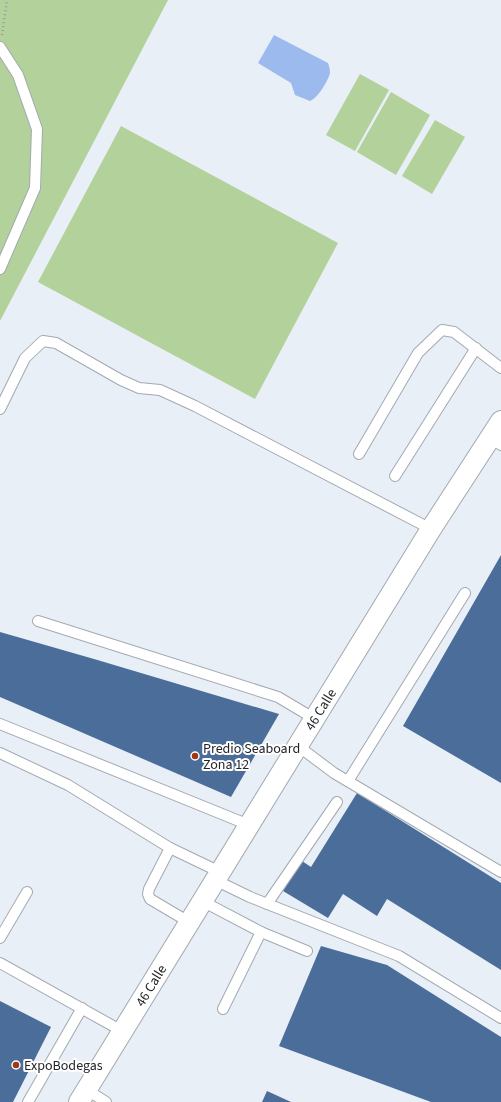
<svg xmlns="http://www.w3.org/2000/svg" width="501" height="1102" font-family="'Source Sans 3',sans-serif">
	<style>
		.green { fill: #b3d19a }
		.water { fill: #9cbaee }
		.building { fill: #4a6d9a }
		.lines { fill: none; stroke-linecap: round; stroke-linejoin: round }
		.lane-casing { stroke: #a3a9b1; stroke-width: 12 }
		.street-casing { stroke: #a3a9b1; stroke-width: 22 }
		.path { stroke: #979ca2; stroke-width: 2.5; stroke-dasharray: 1 3; stroke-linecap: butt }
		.lane { stroke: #fff; stroke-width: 10 }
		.street { stroke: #fff; stroke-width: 20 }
		.poi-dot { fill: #9f3719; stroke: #fff; stroke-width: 1.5 }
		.labels { text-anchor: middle; stroke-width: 4; stroke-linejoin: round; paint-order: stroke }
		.street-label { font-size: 14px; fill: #232528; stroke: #fff }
		.poi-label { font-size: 14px; fill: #232528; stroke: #fff; text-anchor: start }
	</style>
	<rect width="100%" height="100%" fill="#e9eff7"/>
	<g class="green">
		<path d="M 0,0 L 168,0 L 0,321 Z"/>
		<path d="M 360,74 L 389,90 L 355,151 L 326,135 Z"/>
		<path d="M 391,92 L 430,115 L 396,175 L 357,152 Z"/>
		<path d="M 435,120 L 465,137 L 432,194 L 402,176 Z"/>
		<path d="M 121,126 L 338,243 L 255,399 L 38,282 Z"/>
	</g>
	<path class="water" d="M 274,35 L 328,63 C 329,66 330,69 330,73 C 328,81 318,98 310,101 L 295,95 L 291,83 L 258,63 Z"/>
	<g class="building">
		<path d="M 501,555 L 501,783 L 403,726 Z"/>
		<path d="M 0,632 L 94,659 L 279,714 L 231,797 L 0,697 Z"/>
		<path d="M 357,793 L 501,883 L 501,970 L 387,899 L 377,916 L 343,894 L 328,918 L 283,891 L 302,861 L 311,867 Z"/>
		<path d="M 321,946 L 387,965 L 501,1037 L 501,1102 L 431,1102 L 279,1046 Z"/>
		<path d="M 0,1001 L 51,1027 L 13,1102 L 0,1102 Z"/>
		<path d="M 267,1091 L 291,1102 L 262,1102 Z"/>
	</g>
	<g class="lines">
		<defs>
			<g id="lane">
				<path d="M 0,47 L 18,75 L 37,129 L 35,188 L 0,269"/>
				<path d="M 0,409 L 25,358 L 43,341 L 56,343 L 121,380 L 139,388 L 160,390 L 195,406 L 431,529"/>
				<path d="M 490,438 L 501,445"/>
				<path d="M 359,454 L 418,353 L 442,330 L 454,332 L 501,368"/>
				<path d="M 395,476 L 476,348"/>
				<path d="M 38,621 L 278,697 L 315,719"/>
				<path d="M 0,724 L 249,825"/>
				<path d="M 298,746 L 334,773 L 501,872"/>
				<path d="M 0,753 L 68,785 L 170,848 L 149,889 L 148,894 L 150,899 L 189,922"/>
				<path d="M 348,781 L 465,593"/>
				<path d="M 170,848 L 220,872"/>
				<path d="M 215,880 L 250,897 L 399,956 L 501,1018"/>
				<path d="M 202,901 L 261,932 L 223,1009"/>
				<path d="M 267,904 L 337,802"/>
				<path d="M 261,932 L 307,951"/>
				<path d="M 0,938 L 27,892"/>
				<path d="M 0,963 L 122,1031"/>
				<path d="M 87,1090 L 106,1102"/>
				<path d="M 28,1102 L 82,1008"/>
			</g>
			<g id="street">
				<path id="s1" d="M 79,1102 L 431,529 L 501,421"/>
			</g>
		</defs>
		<use href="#lane" class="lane-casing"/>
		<use href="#street" class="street-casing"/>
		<path class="path" d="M 2,35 L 7,0"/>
		<use href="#lane" class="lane"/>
		<use href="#street" class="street"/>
	</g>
	<g class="poi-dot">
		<circle cx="195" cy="756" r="4"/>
		<circle cx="16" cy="1065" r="4"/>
	</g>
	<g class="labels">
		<g class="street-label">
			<text dy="5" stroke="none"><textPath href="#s1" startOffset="461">46 Calle</textPath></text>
			<text dy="5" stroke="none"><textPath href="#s1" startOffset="137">46 Calle</textPath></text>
		</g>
		<g class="poi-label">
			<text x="203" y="753">Predio Seaboard<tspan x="203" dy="16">Zona 12</tspan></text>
			<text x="24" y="1070">ExpoBodegas</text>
		</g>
	</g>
</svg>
